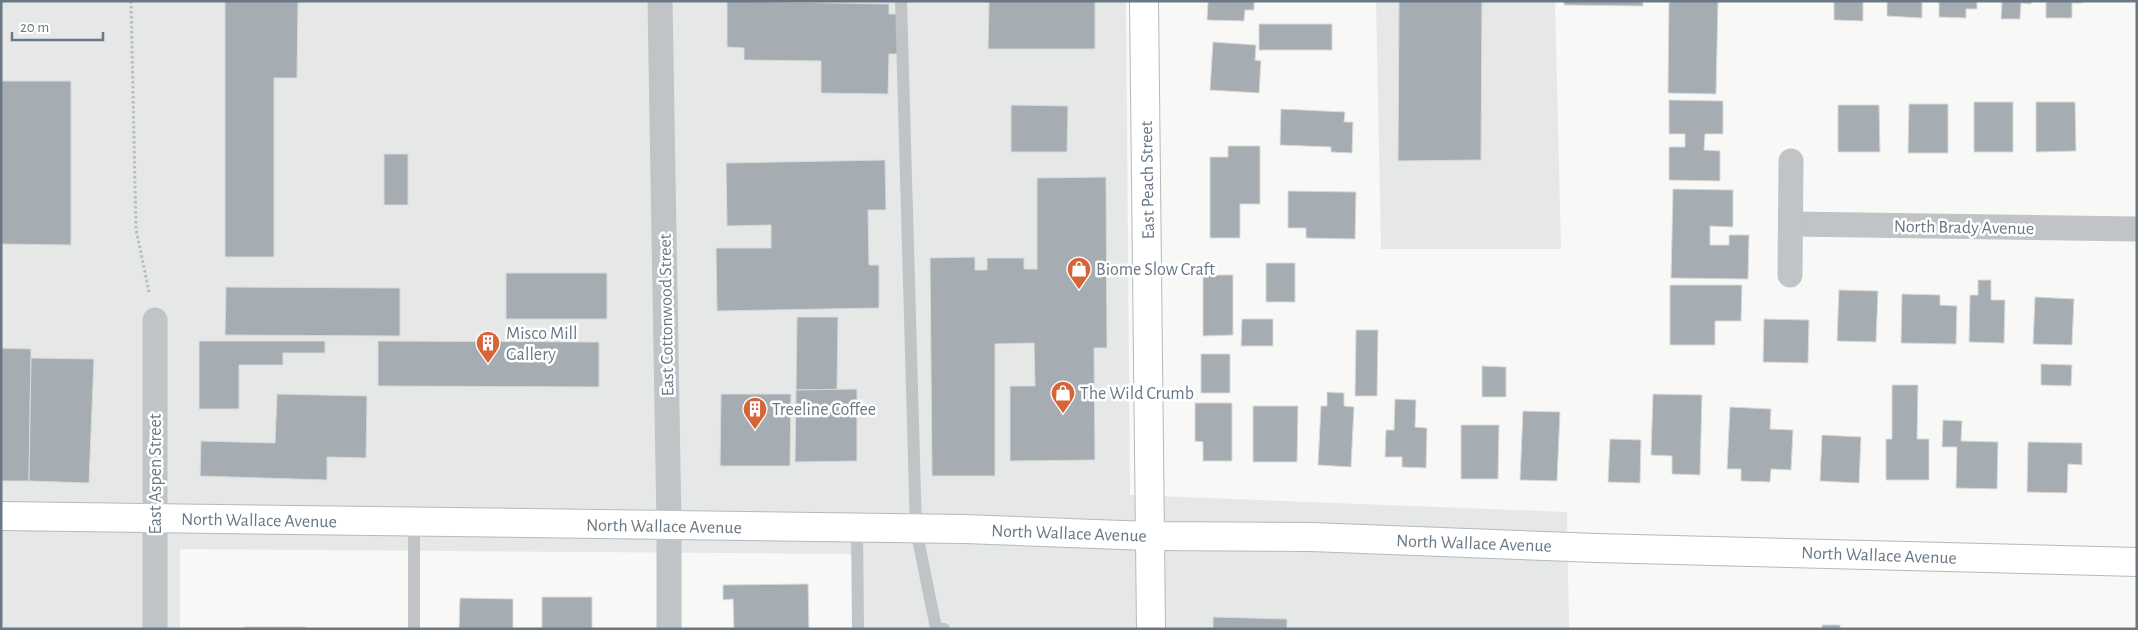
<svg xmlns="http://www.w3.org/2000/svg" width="2138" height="630" font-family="'Alegreya Sans',sans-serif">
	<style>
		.built { fill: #e6e7e7 }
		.building { fill: #a5adb3; stroke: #dadad8 }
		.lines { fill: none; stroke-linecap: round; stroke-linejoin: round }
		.secondary-casing { stroke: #b5b9be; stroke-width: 30 }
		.path { stroke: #babdbf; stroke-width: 3; stroke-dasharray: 2.5 2.5; stroke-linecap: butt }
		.lane { stroke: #c0c4c7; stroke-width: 12 }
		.street { stroke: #c0c4c7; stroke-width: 25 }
		.secondary { stroke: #fff; stroke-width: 28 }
		.labels { text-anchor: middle; stroke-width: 5; stroke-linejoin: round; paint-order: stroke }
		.street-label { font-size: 18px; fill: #6a7885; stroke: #fff }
		.poi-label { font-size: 18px; fill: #6a7885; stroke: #fff; text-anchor: start }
	</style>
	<rect width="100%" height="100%" fill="#f8f8f6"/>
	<g class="built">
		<path d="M 1,1 L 1126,1 L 1130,495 L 1567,512 L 1569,629 L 858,629 L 857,554 L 180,549 L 180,629 L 1,629 Z"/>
		<path d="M 1376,1 L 1555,1 L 1561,249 L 1381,249 Z"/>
	</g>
	<g class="building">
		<path d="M 225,1 L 298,1 L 297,78 L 274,78 L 274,257 L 225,257 Z"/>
		<path d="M 727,1 L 889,4 L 889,14 L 898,14 L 898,54 L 889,54 L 888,94 L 821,93 L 821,61 L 744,60 L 744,48 L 727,47 Z"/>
		<path d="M 989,1 L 1095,1 L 1095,49 L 988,49 Z"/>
		<path d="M 1208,1 L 1254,1 L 1254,10 L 1245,10 L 1244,21 L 1207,20 Z"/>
		<path d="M 1399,1 L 1482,1 L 1481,160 L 1398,161 Z"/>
		<path d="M 1564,1 L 1643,1 L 1643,6 L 1564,5 Z"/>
		<path d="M 1669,1 L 1718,1 L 1716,94 L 1668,93 Z"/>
		<path d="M 1834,1 L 1863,1 L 1863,21 L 1834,20 Z"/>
		<path d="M 1887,1 L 1922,1 L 1922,18 L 1887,16 Z"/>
		<path d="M 1939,1 L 1977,1 L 1977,9 L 1966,9 L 1966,18 L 1939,17 Z"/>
		<path d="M 1997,1 L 2031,1 L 2031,4 L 2021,3 L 2020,19 L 2001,19 L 2002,2 Z"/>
		<path d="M 2046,1 L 2082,1 L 2082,3 L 2072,3 L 2072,18 L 2046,18 Z"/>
		<rect x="1259" y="24" width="73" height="26"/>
		<path d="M 1213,42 L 1256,45 L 1255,60 L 1261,61 L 1259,93 L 1210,90 Z"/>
		<path d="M 1,81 L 71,81 L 71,245 L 1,244 Z"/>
		<path d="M 1669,100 L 1723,101 L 1723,134 L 1705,134 L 1704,150 L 1720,151 L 1720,181 L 1669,180 L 1669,147 L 1685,147 L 1685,134 L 1669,134 Z"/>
		<rect x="1974" y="102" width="39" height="50"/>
		<path d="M 2036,102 L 2075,102 L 2076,151 L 2036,152 Z"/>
		<path d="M 1909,104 L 1948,104 L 1948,153 L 1908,153 Z"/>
		<path d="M 1011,105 L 1068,106 L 1067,152 L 1011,152 Z"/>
		<path d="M 1838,105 L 1879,105 L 1880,152 L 1838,152 Z"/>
		<path d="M 1281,109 L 1345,112 L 1344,122 L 1353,122 L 1352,153 L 1331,152 L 1331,147 L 1280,145 Z"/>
		<path d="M 1228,146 L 1260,146 L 1260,204 L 1240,204 L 1240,238 L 1210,238 L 1210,157 L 1228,157 Z"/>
		<rect x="384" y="154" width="24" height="51"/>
		<path d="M 885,160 L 886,210 L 868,210 L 869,265 L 879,265 L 879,308 L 717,311 L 716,248 L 771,248 L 771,225 L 727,226 L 726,163 Z"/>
		<path d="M 1106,177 L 1107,348 L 1094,348 L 1095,460 L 1010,461 L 1010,386 L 1035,386 L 1034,343 L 995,344 L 995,476 L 932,476 L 930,258 L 975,257 L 975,270 L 987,270 L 987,258 L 1024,258 L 1024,269 L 1037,269 L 1037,178 Z"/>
		<path d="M 1673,189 L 1733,190 L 1733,227 L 1710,226 L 1710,245 L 1729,245 L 1729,235 L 1749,235 L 1748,279 L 1671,278 Z"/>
		<path d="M 1288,191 L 1356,192 L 1355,239 L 1306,238 L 1306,228 L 1288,228 Z"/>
		<rect x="1266" y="263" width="29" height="39"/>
		<rect x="506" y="273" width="101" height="46"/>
		<path d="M 1203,275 L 1233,275 L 1233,335 L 1203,336 Z"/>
		<path d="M 1978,280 L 1991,280 L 1991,300 L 2005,300 L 2004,343 L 1969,342 L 1970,295 L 1978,295 Z"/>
		<path d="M 1670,285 L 1742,285 L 1741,321 L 1715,321 L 1715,345 L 1670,345 Z"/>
		<path d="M 226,287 L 400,288 L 400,336 L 225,335 Z"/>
		<path d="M 1839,290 L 1878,291 L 1876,342 L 1837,341 Z"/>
		<path d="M 1902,294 L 1940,295 L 1940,305 L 1957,306 L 1956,344 L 1901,343 Z"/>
		<path d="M 2035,297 L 2074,299 L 2072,345 L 2033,344 Z"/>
		<path d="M 797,317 L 838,317 L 837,390 L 796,390 Z"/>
		<path d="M 1242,319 L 1273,319 L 1273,346 L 1241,346 Z"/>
		<path d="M 1764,319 L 1809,320 L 1808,363 L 1763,362 Z"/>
		<path d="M 1356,330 L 1378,330 L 1377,396 L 1355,396 Z"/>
		<path d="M 199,341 L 325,341 L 325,353 L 283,353 L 283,365 L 239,365 L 239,409 L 199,409 Z"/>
		<path d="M 378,341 L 599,342 L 599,387 L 378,386 Z"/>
		<path d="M 1,348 L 31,349 L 29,481 L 1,481 Z"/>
		<rect x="1201" y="354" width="29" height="39"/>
		<path d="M 31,358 L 94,359 L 89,483 L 29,481 Z"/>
		<path d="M 2041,364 L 2072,365 L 2071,386 L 2041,385 Z"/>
		<path d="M 1482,366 L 1506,367 L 1506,397 L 1482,397 Z"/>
		<path d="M 1892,385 L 1918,385 L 1917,439 L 1929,439 L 1929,480 L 1886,480 L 1886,439 L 1892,439 Z"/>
		<path d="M 857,389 L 857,461 L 795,462 L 796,390 Z"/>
		<path d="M 1327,392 L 1344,393 L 1344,406 L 1354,407 L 1351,467 L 1318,465 L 1321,406 L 1327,406 Z"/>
		<path d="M 277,394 L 367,396 L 366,458 L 327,457 L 327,480 L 200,476 L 201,441 L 275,443 Z"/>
		<path d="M 721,394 L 791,394 L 790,466 L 720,466 Z"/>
		<path d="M 1653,394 L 1702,395 L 1700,475 L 1672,474 L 1672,456 L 1651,455 Z"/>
		<path d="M 1395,399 L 1416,400 L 1415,427 L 1427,428 L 1426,468 L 1402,467 L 1402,457 L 1385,457 L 1386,430 L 1394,430 Z"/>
		<path d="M 1195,403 L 1232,403 L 1232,461 L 1203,461 L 1203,442 L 1195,441 Z"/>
		<path d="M 1253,406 L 1298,406 L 1297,462 L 1253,462 Z"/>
		<path d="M 1730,407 L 1771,409 L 1770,429 L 1793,430 L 1791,470 L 1771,469 L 1770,482 L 1741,481 L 1741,469 L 1727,469 Z"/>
		<path d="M 1523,411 L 1560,412 L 1557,481 L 1520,480 Z"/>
		<path d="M 1943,420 L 1962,421 L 1961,441 L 1998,442 L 1997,489 L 1956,488 L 1957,447 L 1942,447 Z"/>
		<path d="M 1461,425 L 1499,425 L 1498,479 L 1461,479 Z"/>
		<path d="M 1822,435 L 1861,437 L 1859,483 L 1820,481 Z"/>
		<path d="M 1610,439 L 1641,440 L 1640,483 L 1608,482 Z"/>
		<path d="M 2028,442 L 2082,443 L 2082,465 L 2068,464 L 2067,493 L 2027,492 Z"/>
		<path d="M 808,584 L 809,629 L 734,629 L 733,599 L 723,600 L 723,585 Z"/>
		<rect x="542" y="597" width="50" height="32"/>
		<path d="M 460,598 L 513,599 L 513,629 L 459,629 Z"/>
		<path d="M 1213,617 L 1287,619 L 1287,629 L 1213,629 Z"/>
		<rect x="1822" y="625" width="18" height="4"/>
		<rect x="245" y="627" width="60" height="2"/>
	</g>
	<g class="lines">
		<defs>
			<g id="secondary">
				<path d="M 1144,1 L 1151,629"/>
				<path d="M 1,516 L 964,529 L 1149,536 L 1311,537 L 1597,548 L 2137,562"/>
			</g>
		</defs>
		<use href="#secondary" class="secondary-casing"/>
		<path class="path" d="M 131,1 L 136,229 L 149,292"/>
		<g class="lane">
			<path d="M 901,1 L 916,529 L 936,628 L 944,629"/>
			<path d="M 414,522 L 414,629"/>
			<path d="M 857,528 L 858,629"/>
		</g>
		<g class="street">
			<path d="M 660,1 L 669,526 L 669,629"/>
			<path d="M 1791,224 L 2137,229"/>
			<path d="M 1790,275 L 1791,161"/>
			<path d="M 155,320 L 155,629"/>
		</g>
		<use href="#secondary" class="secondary"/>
	</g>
	<defs>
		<symbol id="shop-pin" viewBox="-11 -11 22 30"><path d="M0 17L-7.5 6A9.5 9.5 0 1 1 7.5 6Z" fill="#d76438" stroke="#fff"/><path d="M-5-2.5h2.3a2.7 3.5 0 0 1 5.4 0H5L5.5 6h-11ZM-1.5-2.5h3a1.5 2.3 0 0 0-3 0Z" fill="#fff"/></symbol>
		<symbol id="building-pin" viewBox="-11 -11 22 30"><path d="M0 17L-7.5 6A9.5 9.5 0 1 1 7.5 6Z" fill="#d76438" stroke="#fff"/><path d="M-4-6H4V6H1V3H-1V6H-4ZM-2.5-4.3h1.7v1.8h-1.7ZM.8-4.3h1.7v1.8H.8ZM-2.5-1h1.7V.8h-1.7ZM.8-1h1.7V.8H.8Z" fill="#fff"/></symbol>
	</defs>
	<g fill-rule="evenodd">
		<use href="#shop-pin" x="1065" y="255" width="28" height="38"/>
		<use href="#building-pin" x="474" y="329" width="28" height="38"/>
		<use href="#shop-pin" x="1049" y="379" width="28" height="38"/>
		<use href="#building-pin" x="741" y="395" width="28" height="38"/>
	</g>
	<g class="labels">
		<g class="street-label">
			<text transform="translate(1147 180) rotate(-91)" y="6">East Peach Street</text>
			<text transform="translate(1964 227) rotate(1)" y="6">North Brady Avenue</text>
			<text transform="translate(666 315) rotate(-91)" y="6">East Cottonwood Street</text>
			<text transform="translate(155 474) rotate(-90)" y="6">East Aspen Street</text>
			<text transform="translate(259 520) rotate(1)" y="6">North Wallace Avenue</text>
			<text transform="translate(664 526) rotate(1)" y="6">North Wallace Avenue</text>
			<text transform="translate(1069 533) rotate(2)" y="6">North Wallace Avenue</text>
			<text transform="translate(1474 543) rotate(2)" y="6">North Wallace Avenue</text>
			<text transform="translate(1879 555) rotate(2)" y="6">North Wallace Avenue</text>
		</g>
		<g class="poi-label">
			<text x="1096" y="275">Biome Slow Craft</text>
			<text x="506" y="339">Misco Mill<tspan x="506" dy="21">Gallery</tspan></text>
			<text x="1080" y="399">The Wild Crumb</text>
			<text x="772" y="415">Treeline Coffee</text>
		</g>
	</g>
	<rect width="2138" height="630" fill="none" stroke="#6a7885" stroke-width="5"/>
	<path d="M12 32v8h91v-8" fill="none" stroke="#6a7885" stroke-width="2.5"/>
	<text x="20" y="32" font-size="15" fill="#6a7885" stroke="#ffffff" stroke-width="4" paint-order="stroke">20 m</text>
</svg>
